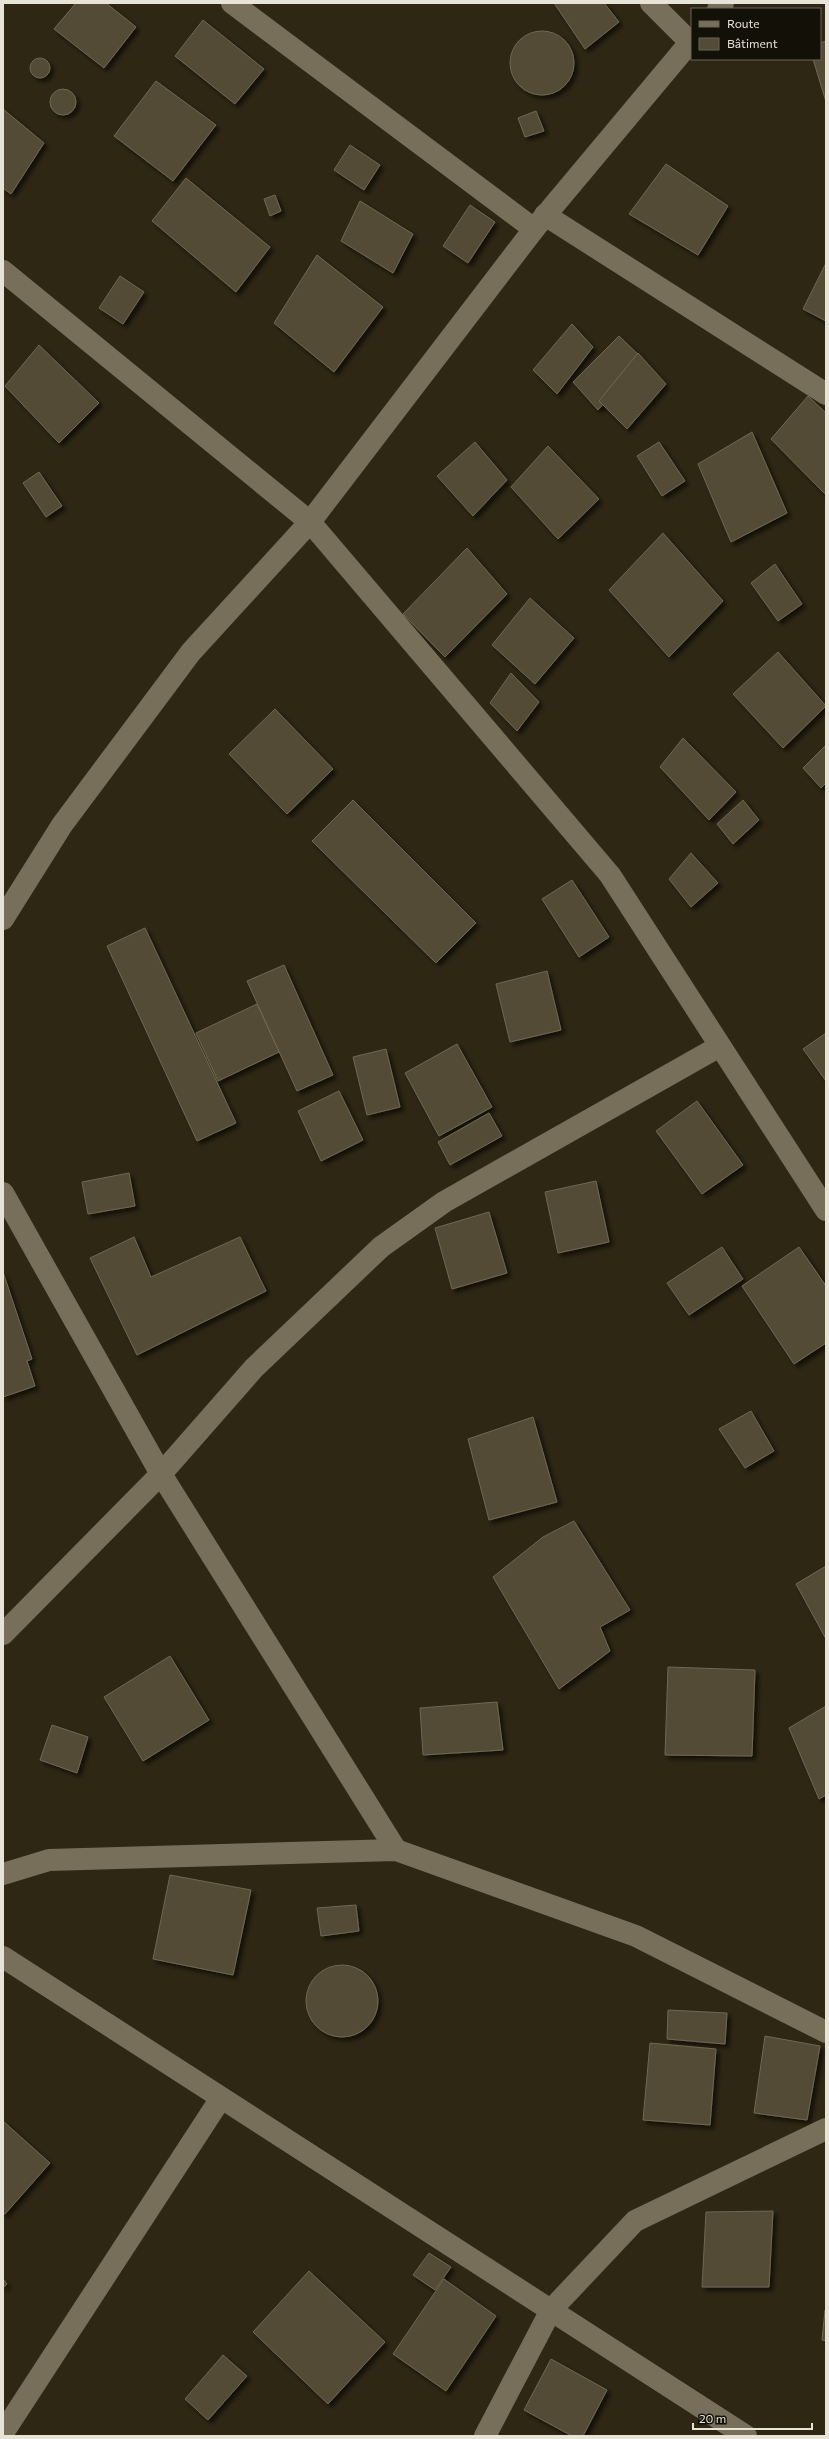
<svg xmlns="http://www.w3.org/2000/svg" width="829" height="2439" font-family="Commissioner,sans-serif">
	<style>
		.building { fill: #524b36; stroke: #6f6852; filter: url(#shadow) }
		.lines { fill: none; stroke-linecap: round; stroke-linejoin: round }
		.minor { stroke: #776f5a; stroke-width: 22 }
	</style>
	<defs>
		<filter id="shadow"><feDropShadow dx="3.5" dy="3.5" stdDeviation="2" flood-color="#0009"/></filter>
	</defs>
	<rect width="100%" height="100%" fill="#2e2714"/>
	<g class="building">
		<path d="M 76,3 L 106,3 L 136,27 L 104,68 L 54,29 Z"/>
		<path d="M 554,3 L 604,3 L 619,22 L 585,49 Z"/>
		<path d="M 203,20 L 264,69 L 235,104 L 175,56 Z"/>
		<circle cx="542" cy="63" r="32"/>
		<path d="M 826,41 L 826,102 L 813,59 L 820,59 L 820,43 Z"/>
		<circle cx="40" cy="68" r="10"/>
		<path d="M 156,81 L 216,125 L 173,181 L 114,136 Z"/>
		<circle cx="63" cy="102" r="13"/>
		<path d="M 3,109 L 44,143 L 11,194 L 3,188 Z"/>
		<path d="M 536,111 L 544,131 L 525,137 L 518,118 Z"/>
		<path d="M 350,145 L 380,165 L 364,190 L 334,170 Z"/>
		<path d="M 666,164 L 728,206 L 698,255 L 629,214 Z"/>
		<path d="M 186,178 L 270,247 L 236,292 L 152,221 Z"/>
		<path d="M 275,195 L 281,211 L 270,216 L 264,199 Z"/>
		<path d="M 360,201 L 413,234 L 393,273 L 341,241 Z"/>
		<path d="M 470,205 L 495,222 L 468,263 L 443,246 Z"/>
		<path d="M 317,255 L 383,307 L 334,372 L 274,323 Z"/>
		<path d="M 826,263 L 826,321 L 803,309 Z"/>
		<path d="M 120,276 L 144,292 L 123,324 L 99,308 Z"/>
		<path d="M 572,324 L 593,347 L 557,394 L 533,370 Z"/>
		<path d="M 619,336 L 642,358 L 598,410 L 573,382 Z"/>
		<path d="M 39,345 L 99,403 L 59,443 L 5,386 Z"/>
		<path d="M 638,353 L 666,384 L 627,429 L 599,401 Z"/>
		<path d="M 808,396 L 826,413 L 826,495 L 771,439 Z"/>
		<path d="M 752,432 L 787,513 L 731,542 L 698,464 Z"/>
		<path d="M 475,442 L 507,480 L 473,516 L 437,476 Z"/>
		<path d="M 659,442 L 685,481 L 662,496 L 637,456 Z"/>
		<path d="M 548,446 L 599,499 L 558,539 L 511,487 Z"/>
		<path d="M 39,472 L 62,506 L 46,517 L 23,483 Z"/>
		<path d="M 663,533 L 723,601 L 669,657 L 609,590 Z"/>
		<path d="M 467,548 L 507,594 L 445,657 L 403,614 Z"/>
		<path d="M 775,564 L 802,604 L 778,621 L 751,583 Z"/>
		<path d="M 530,598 L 574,638 L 535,684 L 492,645 Z"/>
		<path d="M 778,652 L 826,706 L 783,748 L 733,694 Z"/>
		<path d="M 511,673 L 539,702 L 517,731 L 490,703 Z"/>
		<path d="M 275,709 L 333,769 L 287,814 L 229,754 Z"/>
		<path d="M 683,738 L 736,792 L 709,820 L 660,767 Z"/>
		<path d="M 826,745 L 826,783 L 821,788 L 803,768 Z"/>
		<path d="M 353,800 L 476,923 L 436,963 L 312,841 Z"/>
		<path d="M 743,800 L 759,820 L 733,844 L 717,824 Z"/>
		<path d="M 691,853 L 718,883 L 691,907 L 669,879 Z"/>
		<path d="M 572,880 L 609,937 L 579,957 L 542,899 Z"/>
		<path d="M 145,928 L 236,1123 L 197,1141 L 107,946 Z"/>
		<path d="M 284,965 L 333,1075 L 297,1091 L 247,981 Z"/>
		<path d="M 547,971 L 561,1030 L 510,1042 L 496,984 Z"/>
		<path d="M 257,1004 L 279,1052 L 218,1081 L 196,1033 Z"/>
		<path d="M 826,1033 L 826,1081 L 803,1049 Z"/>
		<path d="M 457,1044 L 492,1107 L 439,1136 L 405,1073 Z"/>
		<path d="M 386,1049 L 400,1107 L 367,1115 L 353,1057 Z"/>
		<path d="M 339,1091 L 363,1140 L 321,1161 L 298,1111 Z"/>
		<path d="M 697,1101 L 743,1165 L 702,1194 L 656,1131 Z"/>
		<path d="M 489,1113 L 502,1136 L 450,1165 L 438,1142 Z"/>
		<path d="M 129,1173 L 135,1206 L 88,1214 L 82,1182 Z"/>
		<path d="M 596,1181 L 609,1242 L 558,1253 L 545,1192 Z"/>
		<path d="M 489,1212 L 507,1273 L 452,1289 L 435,1228 Z"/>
		<path d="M 134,1237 L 151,1277 L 240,1237 L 266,1291 L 137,1355 L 90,1258 Z"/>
		<path d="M 722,1247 L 743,1279 L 689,1315 L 667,1283 Z"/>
		<path d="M 799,1247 L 826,1286 L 826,1343 L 794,1364 L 742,1286 Z"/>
		<path d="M 3,1272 L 32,1359 L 27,1361 L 35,1386 L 3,1397 Z"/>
		<path d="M 751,1411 L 774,1451 L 745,1468 L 719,1429 Z"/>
		<path d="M 533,1417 L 557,1502 L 489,1520 L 468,1439 Z"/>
		<path d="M 574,1521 L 630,1610 L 600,1627 L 610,1651 L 559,1689 L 493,1577 L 543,1537 Z"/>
		<path d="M 826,1566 L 826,1639 L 796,1584 Z"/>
		<path d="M 170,1656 L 209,1720 L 143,1761 L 104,1697 Z"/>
		<path d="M 668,1667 L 755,1670 L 752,1756 L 665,1755 Z"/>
		<path d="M 497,1702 L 503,1750 L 423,1755 L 420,1708 Z"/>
		<path d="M 826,1706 L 826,1795 L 819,1799 L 789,1728 Z"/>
		<path d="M 52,1725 L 88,1737 L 77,1773 L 40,1760 Z"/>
		<path d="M 170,1875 L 251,1890 L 233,1975 L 153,1959 Z"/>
		<path d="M 356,1905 L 359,1931 L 321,1936 L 317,1908 Z"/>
		<circle cx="342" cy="2001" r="36"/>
		<path d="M 668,2010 L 727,2013 L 725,2044 L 667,2039 Z"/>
		<path d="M 765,2036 L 820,2046 L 807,2120 L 754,2113 Z"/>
		<path d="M 650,2043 L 716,2049 L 710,2125 L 643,2120 Z"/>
		<path d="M 3,2121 L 50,2163 L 5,2214 L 3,2213 Z"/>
		<path d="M 773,2211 L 769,2287 L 702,2287 L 706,2212 Z"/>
		<path d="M 429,2253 L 451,2267 L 435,2290 L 413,2275 Z"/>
		<path d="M 309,2271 L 385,2342 L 328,2404 L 253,2332 Z"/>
		<path d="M 3,2279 L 7,2284 L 3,2288 Z"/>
		<path d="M 444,2279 L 496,2316 L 446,2391 L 393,2354 Z"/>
		<path d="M 825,2310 L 826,2310 L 826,2341 L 822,2340 Z"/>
		<path d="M 223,2355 L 247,2376 L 208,2420 L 185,2399 Z"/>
		<path d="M 551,2359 L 607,2390 L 583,2436 L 572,2436 L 524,2410 Z"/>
	</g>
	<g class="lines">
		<g class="minor">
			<path d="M 232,3 L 534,229"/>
			<path d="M 651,3 L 690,42"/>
			<path d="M 718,9 L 723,3"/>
			<path d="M 545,215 L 826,394"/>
			<path d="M 3,271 L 310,522 L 610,875 L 826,1210"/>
			<path d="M 3,919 L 62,825 L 191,652 L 310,522 L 534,229 L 692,40"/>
			<path d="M 3,1193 L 161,1474 L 396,1850"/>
			<path d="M 3,1634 L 161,1474 L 254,1368 L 381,1247 L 444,1202 L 720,1046"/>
			<path d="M 3,1874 L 49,1860 L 396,1850 L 636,1936 L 826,2032"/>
			<path d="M 3,1957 L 746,2436"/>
			<path d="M 3,2433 L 221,2098"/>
			<path d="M 485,2436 L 551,2310 L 635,2221 L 826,2129"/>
		</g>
	</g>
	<rect width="829" height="2439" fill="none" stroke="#e7e3d7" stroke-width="8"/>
	<rect x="691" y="8" width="130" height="52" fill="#131008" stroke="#68645b"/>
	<rect x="699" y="21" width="20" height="6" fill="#776f5a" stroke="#68645b"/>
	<text x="727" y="28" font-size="12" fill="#e7e3d7">Route</text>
	<rect x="699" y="38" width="20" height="12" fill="#524b36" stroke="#68645b"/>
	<text x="727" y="48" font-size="12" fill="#e7e3d7">Bâtiment</text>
	<path d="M693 2423v6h119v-6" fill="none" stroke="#e7e3d7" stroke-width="2"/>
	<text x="699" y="2423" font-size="12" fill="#e7e3d7" stroke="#131008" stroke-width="3" paint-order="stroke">20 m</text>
</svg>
